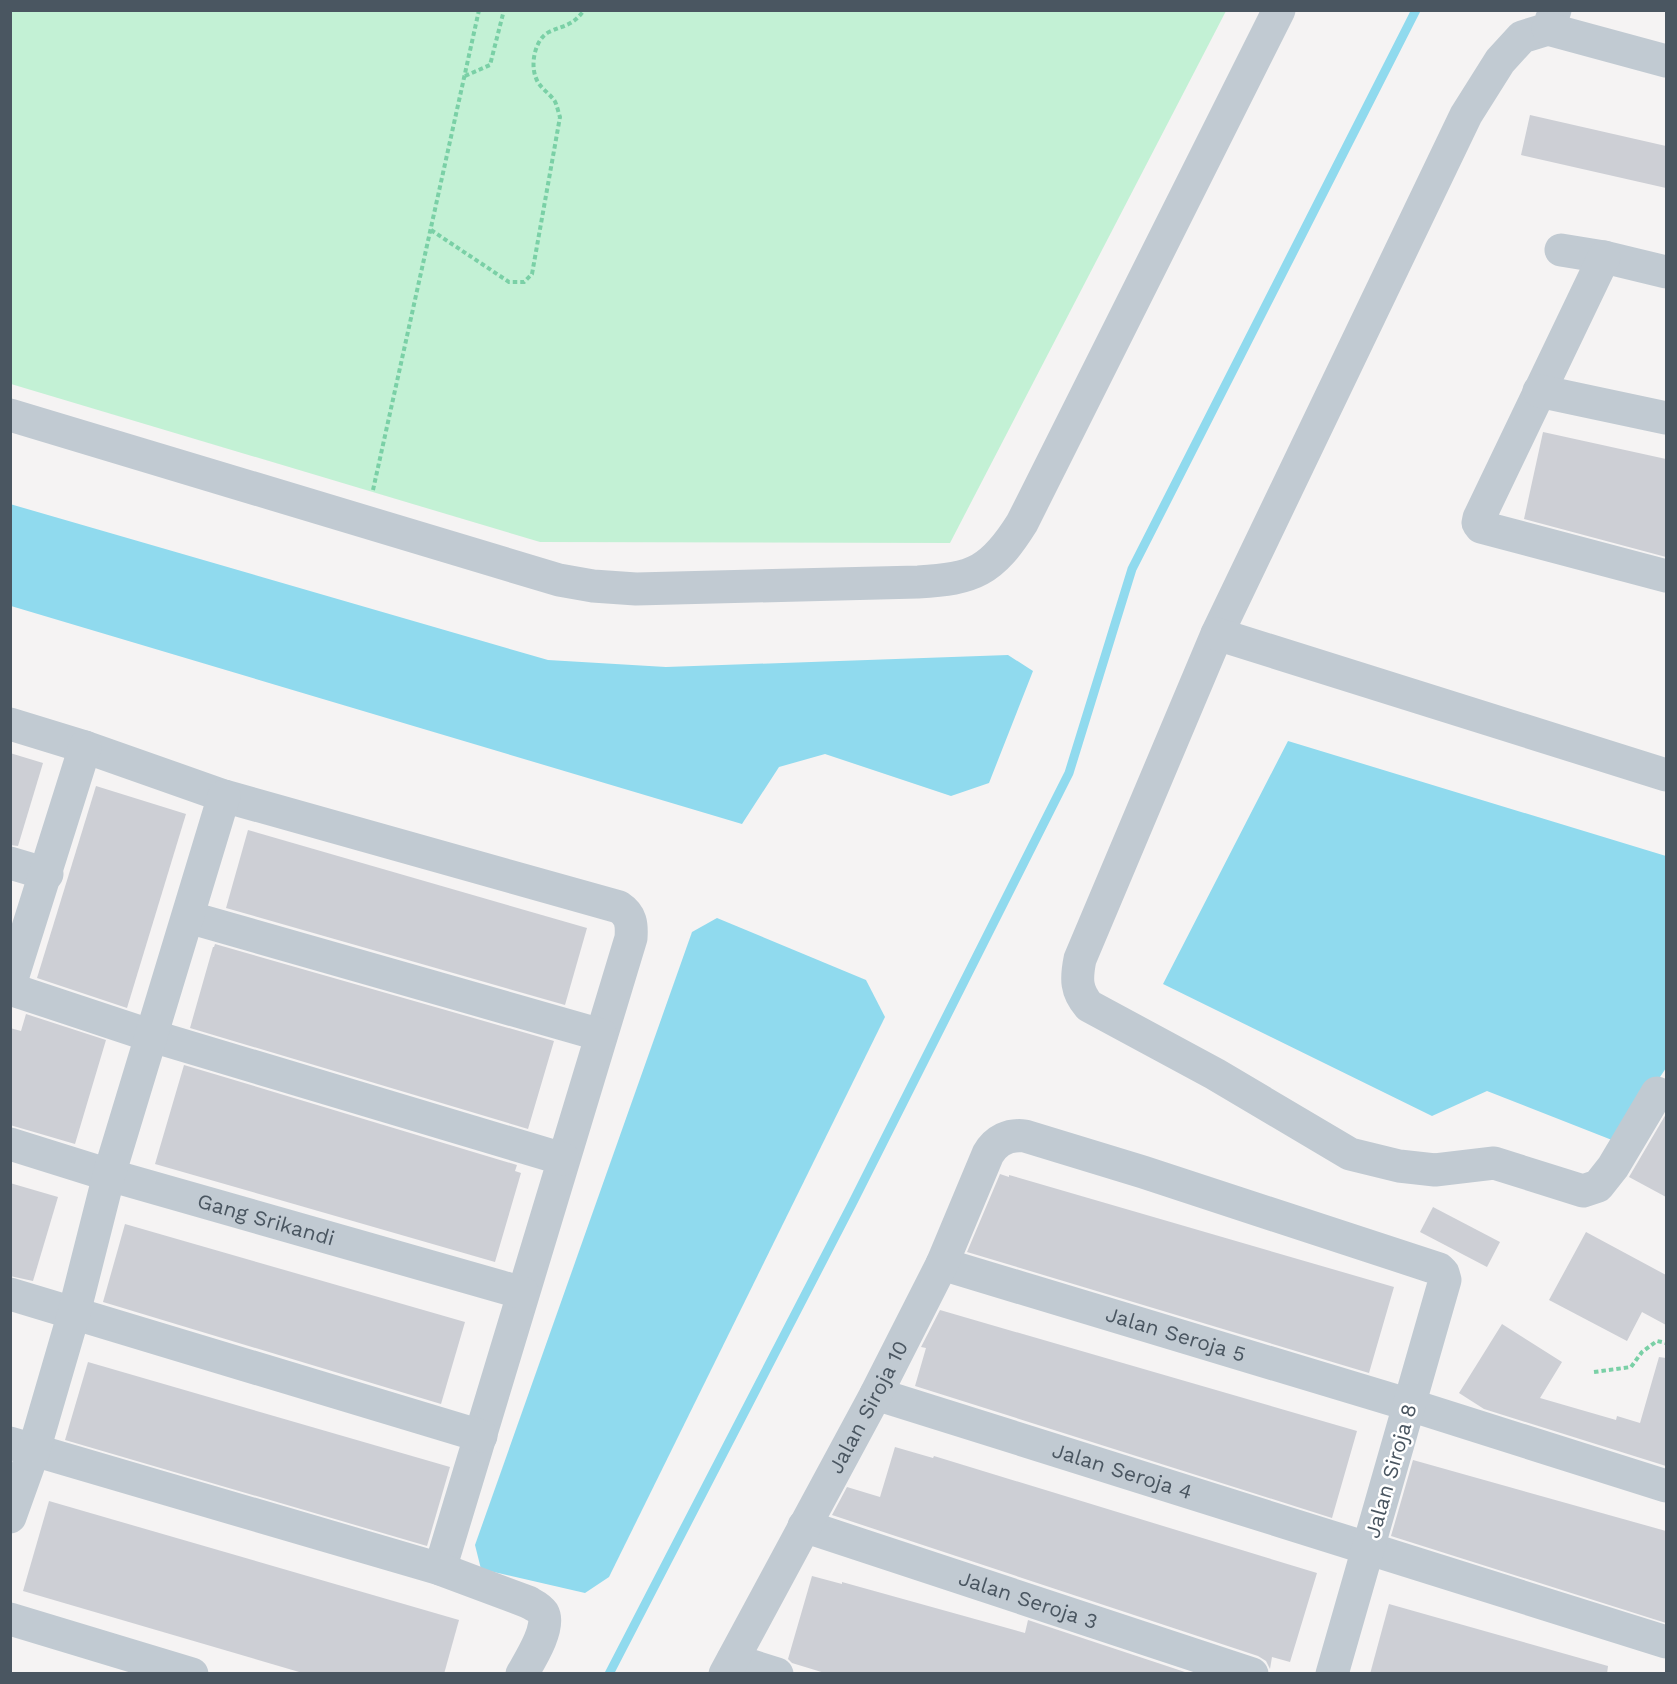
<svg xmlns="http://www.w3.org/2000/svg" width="1677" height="1684" font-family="'Work Sans',sans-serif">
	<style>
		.green { fill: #c3f1d5 }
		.water { fill: #90daee }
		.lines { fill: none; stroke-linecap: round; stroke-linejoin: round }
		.stream { stroke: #90daee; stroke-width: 9 }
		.building { fill: #cdcfd5 }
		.path { stroke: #7ad0a6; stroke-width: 4; stroke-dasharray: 4.5 3; stroke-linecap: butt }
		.minor { stroke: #c1cad2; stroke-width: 33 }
		.labels { text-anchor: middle; stroke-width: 5; stroke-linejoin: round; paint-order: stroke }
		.street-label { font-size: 21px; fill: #4a5661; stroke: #fff }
	</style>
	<rect width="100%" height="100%" fill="#f5f3f3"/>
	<path class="green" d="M 10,11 L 11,10 L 1226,11 L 950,543 L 540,542 L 11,384 Z"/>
	<g class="water">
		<path d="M 10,504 L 548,660 L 666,667 L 1008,655 L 1033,671 L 989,783 L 951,796 L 825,754 L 779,767 L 742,824 L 11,606 Z"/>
		<path d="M 1288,741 L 1666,856 L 1666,1068 L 1617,1142 L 1487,1091 L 1432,1116 L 1163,984 Z"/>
		<path d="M 717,918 L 866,980 L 885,1017 L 609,1577 L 585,1593 L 481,1569 L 475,1545 L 692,932 Z"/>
	</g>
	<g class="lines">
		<path class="stream" d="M 609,1674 L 852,1204 L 1069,773 L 1132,569 L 1416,10"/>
	</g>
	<g class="building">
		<path d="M 1530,115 L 1666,146 L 1666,188 L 1521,155 Z"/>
		<path d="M 1543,432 L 1666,459 L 1666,557 L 1524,519 Z"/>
		<path d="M 10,753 L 43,763 L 18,846 L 10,845 Z"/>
		<path d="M 96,786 L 186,814 L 127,1008 L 37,978 Z"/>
		<path d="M 248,830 L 587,928 L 565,1005 L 226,908 Z"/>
		<path d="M 215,944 L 554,1041 L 528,1129 L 190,1028 L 213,947 L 214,947 Z"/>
		<path d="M 26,1014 L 106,1040 L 75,1144 L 10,1125 L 10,1028 L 21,1031 Z"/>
		<path d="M 184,1065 L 517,1165 L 515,1171 L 521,1173 L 495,1262 L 155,1164 Z"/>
		<path d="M 1666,1114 L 1666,1197 L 1629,1177 Z"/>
		<path d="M 1000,1174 L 1009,1177 L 1009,1175 L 1394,1287 L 1369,1373 L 967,1252 Z"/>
		<path d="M 10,1183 L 58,1197 L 33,1281 L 10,1276 Z"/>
		<path d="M 1433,1207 L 1500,1242 L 1487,1267 L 1420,1232 Z"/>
		<path d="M 125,1224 L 465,1322 L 441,1404 L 103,1302 Z"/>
		<path d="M 1586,1232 L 1666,1275 L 1666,1325 L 1642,1312 L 1627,1341 L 1549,1300 Z"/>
		<path d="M 940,1310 L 1357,1431 L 1332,1518 L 915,1386 L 926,1348 L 921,1347 Z"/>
		<path d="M 1502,1324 L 1562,1362 L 1540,1398 L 1616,1420 L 1617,1416 L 1640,1423 L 1659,1357 L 1666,1358 L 1666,1466 L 1484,1409 L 1459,1393 Z"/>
		<path d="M 88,1362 L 450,1467 L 427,1546 L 65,1440 Z"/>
		<path d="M 895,1447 L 933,1458 L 934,1456 L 1317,1573 L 1290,1662 L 1272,1657 L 1270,1669 L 1266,1661 L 1258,1656 L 832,1515 L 847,1487 L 880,1497 Z"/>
		<path d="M 1413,1460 L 1666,1531 L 1666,1623 L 1391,1536 Z"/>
		<path d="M 49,1501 L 459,1620 L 444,1674 L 306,1674 L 23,1591 Z"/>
		<path d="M 812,1576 L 842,1584 L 842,1582 L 1025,1633 L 1028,1620 L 1191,1674 L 828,1674 L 792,1663 L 788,1659 Z"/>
		<path d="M 1389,1604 L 1608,1666 L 1607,1674 L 1370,1674 Z"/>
	</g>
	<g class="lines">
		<g class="path">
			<path d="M 465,76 L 490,65 L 504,10"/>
			<path d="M 431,230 L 509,282 L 524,282 L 532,274 L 560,117 C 558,112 557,104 554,100 C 548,92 539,87 536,78 C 530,64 535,39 549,32 C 564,25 573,26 584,10"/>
			<path d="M 373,490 L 479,10"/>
			<path d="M 1594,1372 L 1631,1367 L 1642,1352 L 1657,1341 L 1666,1343"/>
		</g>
		<g class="minor">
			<path d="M 1555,10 L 1548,29 L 1522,37 L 1500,61 L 1466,115 L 1217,634 L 1080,959 C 1076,979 1076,991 1089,1006 L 1215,1074 L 1350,1154 L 1399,1166 L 1435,1170 L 1494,1163 L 1583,1191 L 1598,1186 L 1613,1167 L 1657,1093"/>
			<path d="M 1548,29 L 1666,61"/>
			<path d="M 1561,250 L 1604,257 L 1666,272"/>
			<path d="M 1604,257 L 1479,518 L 1478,523 L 1481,527 L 1666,576"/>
			<path d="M 1539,391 L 1666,418"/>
			<path d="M 10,415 L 559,580 L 593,586 L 636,589 L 918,582 C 974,579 992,571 1022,523 L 1279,10"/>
			<path d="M 1217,634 L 1666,775"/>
			<path d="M 10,724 L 85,747 L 224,796 L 619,907 C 631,915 632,924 631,938 L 440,1569"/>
			<path d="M 10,863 L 47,874"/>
			<path d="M 188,917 L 601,1035"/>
			<path d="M 10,985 L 85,747"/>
			<path d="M 10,989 L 152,1036 L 563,1159"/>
			<path id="s1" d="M 10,1144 L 109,1175 L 523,1293"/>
			<path id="s2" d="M 942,1264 L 1410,1405 L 1666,1486"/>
			<path d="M 10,1294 L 481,1436"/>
			<path id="s3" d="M 876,1394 L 1666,1642"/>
			<path d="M 10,1443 L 440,1569 L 528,1602 C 533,1605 539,1607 543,1613 C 551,1627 530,1660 522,1674"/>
			<path d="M 10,1517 L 34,1450 L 74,1313 L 109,1175 L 224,796"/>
			<path id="s4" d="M 804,1526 L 1252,1674"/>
			<path d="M 10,1619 L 192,1674"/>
			<path d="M 733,1660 L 777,1674"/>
			<path id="s5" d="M 725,1674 L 876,1394 L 942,1264 L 988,1154 C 996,1140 1009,1134 1025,1136 L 1143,1172 L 1439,1269 L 1443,1273 L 1445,1280 L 1332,1674"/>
		</g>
	</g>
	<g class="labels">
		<g class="street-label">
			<text dy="7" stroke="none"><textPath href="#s1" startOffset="267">Gang Srikandi</textPath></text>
			<text dy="7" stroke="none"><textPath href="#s2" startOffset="244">Jalan Seroja 5</textPath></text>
			<text dy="7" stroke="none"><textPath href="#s5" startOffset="303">Jalan Siroja 10</textPath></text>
			<text transform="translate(1391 1471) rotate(-74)" y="7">Jalan Siroja 8</text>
			<text dy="7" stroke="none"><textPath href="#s3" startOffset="258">Jalan Seroja 4</textPath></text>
			<text dy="7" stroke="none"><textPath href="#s4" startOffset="236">Jalan Seroja 3</textPath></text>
		</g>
	</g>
	<rect width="1677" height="1684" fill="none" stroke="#4a5661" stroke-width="24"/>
</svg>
